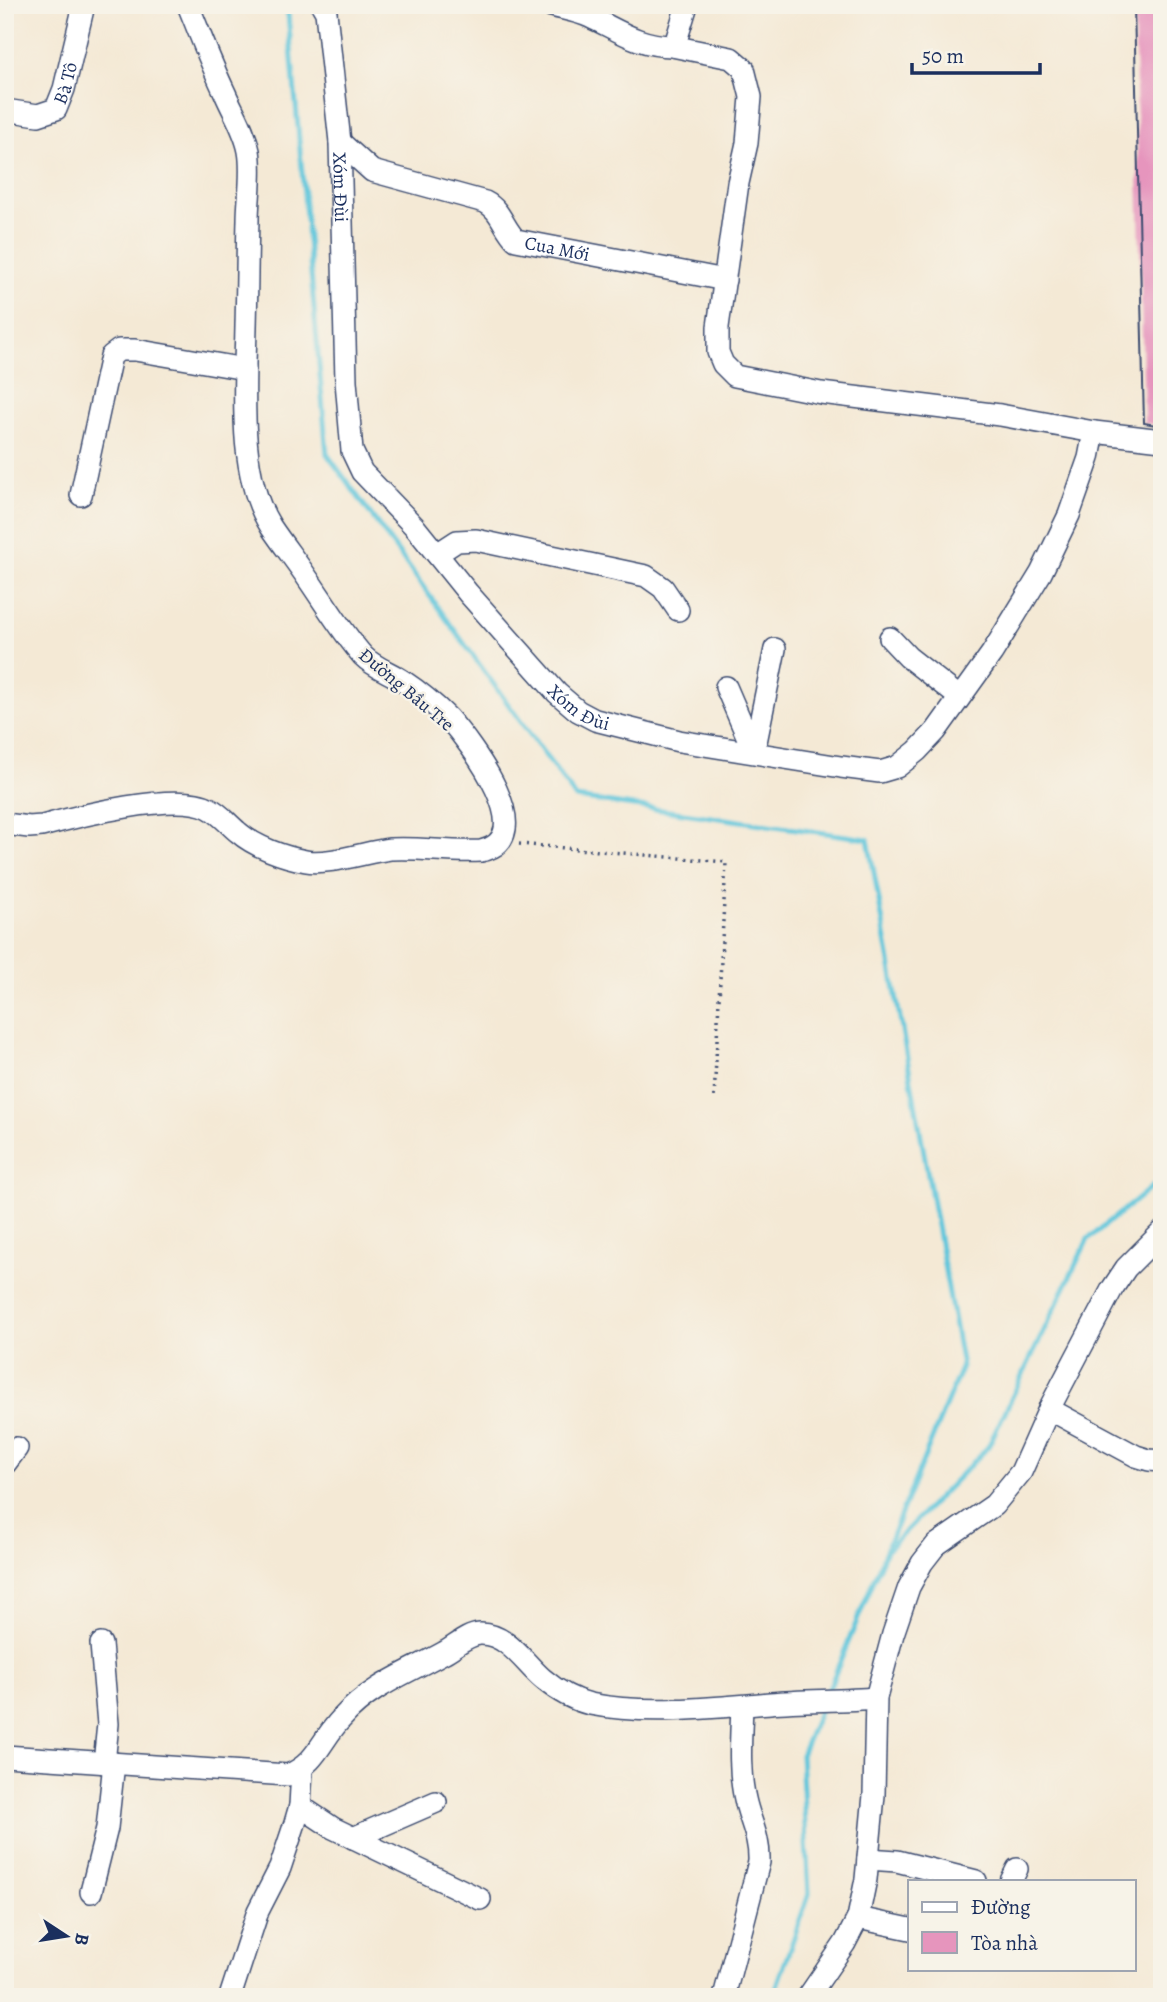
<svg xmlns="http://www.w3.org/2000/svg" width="1167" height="2002" font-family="Alegreya,serif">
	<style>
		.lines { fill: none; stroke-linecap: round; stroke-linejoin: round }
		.stream { stroke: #5fc6db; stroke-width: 5 }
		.building { fill: #e695bd }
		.minor-casing { stroke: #3c4b70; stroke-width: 24 }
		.path { stroke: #3c4b70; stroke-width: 3.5; stroke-dasharray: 2 5; stroke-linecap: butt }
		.minor { stroke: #fff; stroke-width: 21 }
		.labels { text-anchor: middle; stroke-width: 5; stroke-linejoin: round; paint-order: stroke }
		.street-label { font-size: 19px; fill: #1b2f5e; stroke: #f7f3e8 }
	</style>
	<rect width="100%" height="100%" fill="#f7f3e8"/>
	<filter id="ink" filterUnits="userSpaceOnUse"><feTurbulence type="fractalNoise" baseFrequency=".0143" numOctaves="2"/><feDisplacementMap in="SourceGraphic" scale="14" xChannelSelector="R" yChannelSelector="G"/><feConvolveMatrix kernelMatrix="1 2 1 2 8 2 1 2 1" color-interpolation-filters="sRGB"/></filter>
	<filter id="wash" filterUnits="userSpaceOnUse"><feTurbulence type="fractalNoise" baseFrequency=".00686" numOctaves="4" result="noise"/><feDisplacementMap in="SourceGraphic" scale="28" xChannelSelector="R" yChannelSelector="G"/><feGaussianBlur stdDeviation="1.57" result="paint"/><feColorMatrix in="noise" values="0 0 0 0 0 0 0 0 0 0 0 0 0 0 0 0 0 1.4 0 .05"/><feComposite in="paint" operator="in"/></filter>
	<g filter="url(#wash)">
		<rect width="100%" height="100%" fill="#f4e9d5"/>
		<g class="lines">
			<g class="stream">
				<path d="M 281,5 L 288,14 L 327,454 L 576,798 L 868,839 L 962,1366 L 826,1696"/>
				<path d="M 888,1549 L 988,1447 L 1088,1239 L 1162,1179"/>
				<path d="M 773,1997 L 809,1894 L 801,1755 L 822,1705"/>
			</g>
		</g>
		<g id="blocks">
			<path class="building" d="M 1134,5 L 1162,5 L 1162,426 L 1144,423 Z"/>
		</g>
	</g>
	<g filter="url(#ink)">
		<use href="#blocks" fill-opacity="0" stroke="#3c4b70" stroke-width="2"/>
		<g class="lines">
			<defs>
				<g id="minor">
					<path id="s1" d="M 322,5 L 326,12 L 340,142 L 346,381 L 352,451 L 362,472 L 414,526 L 468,593 L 557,693 L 578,711 L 595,720 L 679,741 L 841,767 L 880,772 L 897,767 L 917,751 L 936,731 L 992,653 L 1041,573 L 1069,515 L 1089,458 L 1094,432 L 1162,440"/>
					<path d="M 548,5 C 561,9 577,11 590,17 C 618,30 639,46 672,46 L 676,41 L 687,5"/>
					<path d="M 672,46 L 731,58 L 744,69 L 751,97 L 747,143 L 738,183 L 718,327 L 718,352 L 723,364 L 735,376 L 821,393 L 1000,415 L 1094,432"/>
					<path id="s2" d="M 5,110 L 38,115 L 56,109 L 64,89 L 84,5"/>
					<path id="s3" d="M 340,142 L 372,171 L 485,202 C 501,210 503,227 516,240 L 725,280"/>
					<path d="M 81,495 L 111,356 L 119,350 L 135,350 L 245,369"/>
					<path d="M 437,554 L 457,541 L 476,540 L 646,576 L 663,588 L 678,610"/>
					<path d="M 890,638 L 908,657 L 959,697"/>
					<path d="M 726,687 L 754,752 L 775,649"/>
					<path d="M 5,824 L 29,827 L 42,826 C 78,816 177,791 209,808 C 221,814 228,824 238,832 C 255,847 284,857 306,861 C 328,865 366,852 390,849 C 420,847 450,853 481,851 C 543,838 470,743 448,718 C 435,705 418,691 403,681 C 390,672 375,668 363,656 C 342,632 326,605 308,579 C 296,561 283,545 271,527 C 237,474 245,387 246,326 C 247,290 247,255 248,220 C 248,198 253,173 249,151 C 245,130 233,112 225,93 C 211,64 200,34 188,5"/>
					<path d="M 1049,1409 L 1136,1456 L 1149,1460 L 1162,1461"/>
					<path d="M 5,1464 L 17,1448"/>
					<path d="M 101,1644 L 108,1724 L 104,1763"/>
					<path d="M 5,1756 L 288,1775 C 317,1763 321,1740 341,1719 C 369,1687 407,1673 443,1653 C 455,1647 466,1635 480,1634 C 507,1633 525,1664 543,1679 C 556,1690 573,1700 590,1704 C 644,1715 714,1708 770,1703 C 805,1700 840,1701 876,1698"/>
					<path d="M 300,1806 L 333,1828 L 480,1899"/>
					<path d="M 353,1838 L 436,1802"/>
					<path d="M 868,1859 L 897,1861 L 976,1881"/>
					<path d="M 1011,1881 L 1017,1869"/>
					<path d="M 91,1892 L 107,1828 L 114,1763"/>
					<path d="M 858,1918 L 910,1929"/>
					<path d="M 230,1997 L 258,1911 L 280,1868 L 295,1823 L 300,1806 L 302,1770"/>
					<path d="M 724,1997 L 759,1862 C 760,1837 750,1822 745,1799 C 738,1769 741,1736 742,1706"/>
					<path d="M 808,1997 L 845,1943 L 858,1918 L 866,1879 L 874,1795 L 876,1698 L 893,1634 L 909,1587 L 922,1563 L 936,1545 L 994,1505 L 1021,1472 L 1049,1409 L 1112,1289 L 1126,1268 L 1162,1232"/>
				</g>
			</defs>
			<use href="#minor" class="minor-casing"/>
			<path class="path" d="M 519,844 L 726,862 L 714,1099"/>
			<use href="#minor" class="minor"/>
		</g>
	</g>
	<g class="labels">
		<g class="street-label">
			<text dy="7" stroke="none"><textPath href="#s2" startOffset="80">Bà Tô</textPath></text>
			<text dy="7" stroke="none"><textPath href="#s1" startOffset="184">Xóm Đùi</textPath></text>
			<text dy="7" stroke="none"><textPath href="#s3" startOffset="252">Cua Mới</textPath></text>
			<text transform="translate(407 689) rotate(40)" y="7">Đường Bầu Tre</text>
			<text dy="7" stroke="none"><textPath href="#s1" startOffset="793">Xóm Đùi</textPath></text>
		</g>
	</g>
	<rect width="1167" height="2002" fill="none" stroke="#f7f3e8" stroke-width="28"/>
	<rect x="908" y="1880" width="228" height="91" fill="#f7f3e8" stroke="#9fa5b1" stroke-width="2"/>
	<rect x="922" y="1902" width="35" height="10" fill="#ffffff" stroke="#9fa5b1" stroke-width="2"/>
	<text x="971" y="1914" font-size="21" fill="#1b2f5e">Đường</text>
	<rect x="922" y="1932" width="35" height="21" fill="#e695bd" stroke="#9fa5b1" stroke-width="2"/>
	<text x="971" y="1950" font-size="21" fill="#1b2f5e">Tòa nhà</text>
	<g transform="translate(66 1936) rotate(102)" stroke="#f7f3e8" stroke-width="5" paint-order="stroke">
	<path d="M0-5L12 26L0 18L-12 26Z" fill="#1b2f5e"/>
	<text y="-10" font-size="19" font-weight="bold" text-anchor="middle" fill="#1b2f5e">B</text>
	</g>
	<path d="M912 63v10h128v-10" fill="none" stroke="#1b2f5e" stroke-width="3.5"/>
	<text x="922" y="63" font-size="21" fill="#1b2f5e" stroke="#f7f3e8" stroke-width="5" paint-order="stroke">50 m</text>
</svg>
